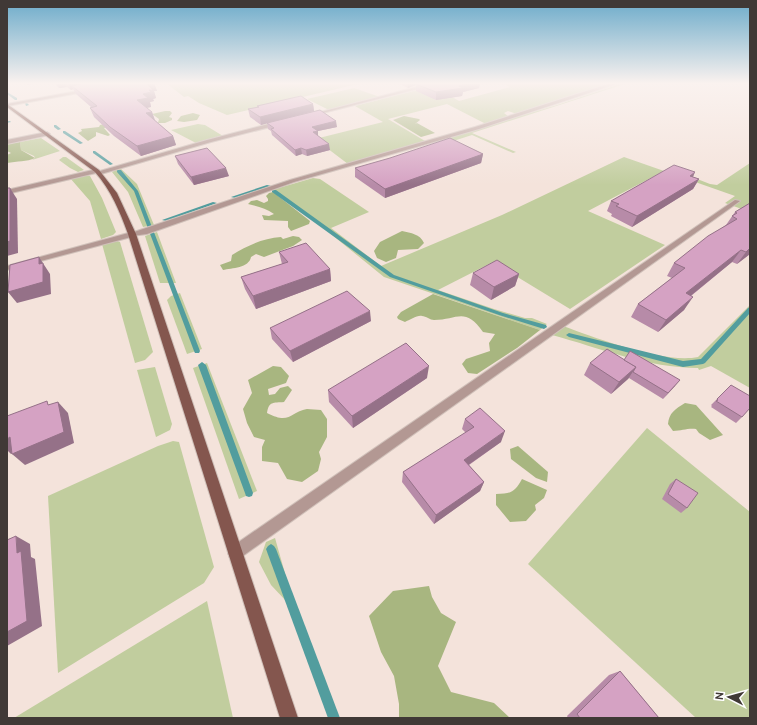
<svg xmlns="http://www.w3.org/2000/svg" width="757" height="725" font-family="Cabin,sans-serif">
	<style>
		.green { fill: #c1cd9e }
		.forest { fill: #a8b680 }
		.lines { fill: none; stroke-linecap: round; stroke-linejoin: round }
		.stream { fill: #529d9e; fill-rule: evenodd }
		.lane-casing { stroke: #d0c1ba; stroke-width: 2 }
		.street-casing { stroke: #d0c1ba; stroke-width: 2 }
		.primary-casing { stroke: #d0c1ba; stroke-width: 2 }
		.lane { fill: #b39893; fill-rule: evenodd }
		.street { fill: #b39893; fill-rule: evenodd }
		.primary { fill: #84564e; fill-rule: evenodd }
		.wall { fill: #b78ba8 }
		.shaded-wall { fill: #957188 }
		.building { fill: #d5a2c3; stroke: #957188 }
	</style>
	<rect width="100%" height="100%" fill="#f4e3db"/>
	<g class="green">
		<path d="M 166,83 L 362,83 L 227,115 L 199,103 L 188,96 L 184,97 Z"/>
		<path d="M 502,83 L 612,83 L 517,114 L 508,111 L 504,113 L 509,117 L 486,124 L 447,104 L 388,119 L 425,141 L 348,164 L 315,139 L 383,122 L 355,106 L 433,86 L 459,101 L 510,87 Z"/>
		<path d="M 623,83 L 628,83 L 472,133 L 516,152 L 513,153 L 472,135 L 447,143 L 443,139 L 557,105 Z"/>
		<path d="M 354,88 L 380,97 L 329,110 L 307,99 Z"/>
		<path d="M 198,124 L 205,125 L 223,136 L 196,143 L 171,130 Z"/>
		<path d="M 41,138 L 60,151 L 32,160 L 35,158 L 34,156 L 21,150 L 20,142 Z"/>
		<path d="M 63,157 L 66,157 L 84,170 L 78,172 L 70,168 L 59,160 Z"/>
		<path d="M 624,157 L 664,171 L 669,168 L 710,184 L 717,185 L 750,163 L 750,212 L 725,203 L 735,196 L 664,171 L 588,211 L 665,245 L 570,309 L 493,262 L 438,290 L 494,309 L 525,318 L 532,318 L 547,324 L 540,330 L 384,277 L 321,226 L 272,190 L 313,178 L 320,179 L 369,212 L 331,228 L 381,266 L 502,215 Z"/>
		<path d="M 120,168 L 137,184 L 154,225 L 143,227 L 128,192 L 112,172 Z"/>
		<path d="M 83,175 L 90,176 L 102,198 L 116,232 L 113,235 L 101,239 L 90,201 L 70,178 Z"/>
		<path d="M 157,232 L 176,283 L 160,283 L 145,236 Z"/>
		<path d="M 117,241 L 120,242 L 153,352 L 145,360 L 135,363 L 102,244 Z"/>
		<path d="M 180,293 L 202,349 L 187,354 L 167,300 L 171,296 Z"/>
		<path d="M 750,305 L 750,388 L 711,366 L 699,370 L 698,368 C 648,368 600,348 552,335 L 563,326 C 596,338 664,364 698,357 Z"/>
		<path d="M 207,363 L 257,491 L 239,499 L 193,368 Z"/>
		<path d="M 155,367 L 172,424 L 170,430 L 156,437 L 137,370 Z"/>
		<path d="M 647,428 L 750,512 L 750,718 L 696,718 L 528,564 Z"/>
		<path d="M 173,441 L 179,442 L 214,567 L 204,583 L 58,673 L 48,496 L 158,446 Z"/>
		<path d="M 275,538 L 292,598 L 287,602 L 271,585 L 259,562 L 266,542 Z"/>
		<path d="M 207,601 L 233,718 L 14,718 Z"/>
	</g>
	<g class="forest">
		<path d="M 165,111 L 170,111 L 172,113 L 169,117 L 172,118 L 172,120 L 165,123 L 158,123 L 159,119 L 152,114 Z"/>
		<path d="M 193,113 L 200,115 L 197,120 L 184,122 L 177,121 L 181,116 Z"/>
		<path d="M 404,116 L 419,119 L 420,120 L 415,124 L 417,123 L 435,133 L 421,137 L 393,120 Z"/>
		<path d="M 113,122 L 116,125 L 104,128 L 110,135 L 108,136 L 96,132 L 96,136 L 88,141 L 78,133 L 82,131 L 81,129 L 99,127 L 100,125 Z"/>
		<path d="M 20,142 L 21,150 L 35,158 C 27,162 17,161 7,163 L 7,155 L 11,153 L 7,151 L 7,144 Z"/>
		<path d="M 273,192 L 310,221 L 309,224 L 291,231 L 288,227 L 288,221 L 264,220 L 262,215 L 269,216 L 274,214 C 266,208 257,206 248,204 L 251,201 L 257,200 L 264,203 L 268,201 L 268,199 L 266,196 L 269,193 Z"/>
		<path d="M 402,231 C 411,233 420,234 424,243 L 418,249 L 398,250 L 396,258 L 386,262 L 377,258 L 374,251 L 380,242 Z"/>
		<path d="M 293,236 L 299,237 L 302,240 L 293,246 L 264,257 L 256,254 L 251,257 C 249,268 232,268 223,270 L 220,265 L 231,261 L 232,255 C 247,246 263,238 281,237 L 283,239 Z"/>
		<path d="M 433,294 L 540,330 L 517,348 L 477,374 L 468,373 L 462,364 L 466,359 L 490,351 L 489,343 L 495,334 L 483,332 C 465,306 457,320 434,320 C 430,320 426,316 422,316 C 417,315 410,320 405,322 L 398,319 L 397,317 L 401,312 Z"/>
		<path d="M 273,366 L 281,367 L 289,376 L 286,383 L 268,389 L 269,395 L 275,394 L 280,388 L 288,386 L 292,390 L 284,402 C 273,403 269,401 267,413 C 290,425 290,412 307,409 C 311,409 317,410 321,410 L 327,419 L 327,437 L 319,452 L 321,459 L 318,471 L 302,482 L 287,479 L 278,463 L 262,461 L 262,447 L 265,440 L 254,437 L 247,423 L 243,409 L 252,393 L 248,380 Z"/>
		<path d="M 685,403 L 696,405 L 723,435 L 710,440 L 699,433 L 696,429 C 687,428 682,431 673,431 L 668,424 C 669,413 675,409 685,403 Z"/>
		<path d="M 518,446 L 548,472 L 547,482 L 536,478 L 511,459 L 510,449 Z"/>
		<path d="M 522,479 L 547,490 L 544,498 L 535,505 L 536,510 L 526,521 L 510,522 L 496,505 L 496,494 C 511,494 515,492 522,479 Z"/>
		<path d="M 429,586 L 432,597 L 441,613 L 456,622 L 438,666 L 451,692 L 494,703 L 510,718 L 399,718 L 399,704 L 394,676 L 381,652 L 369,616 L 393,591 Z"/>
	</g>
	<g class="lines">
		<g class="stream">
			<path d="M 7,92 L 17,98 L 17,100 L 15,100 L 7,94 Z"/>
			<path d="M 25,103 L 27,103 L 29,105 L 26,106 Z"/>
			<path d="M 7,121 L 10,121 L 11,122 L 7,123 Z"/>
			<path d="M 54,125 L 56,125 L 61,129 L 58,130 L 54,127 Z"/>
			<path d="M 63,131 L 65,131 L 83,143 L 80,144 L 63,133 Z"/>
			<path d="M 93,151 L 95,151 L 113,164 L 110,165 L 93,153 Z"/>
			<path d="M 117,170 L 121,170 L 138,191 L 200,351 L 199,353 L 195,353 L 194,351 L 134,191 L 117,172 Z"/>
			<path d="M 267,185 L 271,186 L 235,198 L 231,197 Z"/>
			<path d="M 272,190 L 276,190 L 394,275 L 503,313 L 546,325 L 547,327 L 544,329 L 499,315 L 390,277 L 272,192 Z"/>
			<path d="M 213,202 L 217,203 L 166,221 L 162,220 Z"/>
			<path d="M 750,307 L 750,313 L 705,363 L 703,364 L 683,367 L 569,337 L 566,335 L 569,333 L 683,361 L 701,359 L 748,308 Z"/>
			<path d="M 202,362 L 206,365 L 253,493 L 252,496 L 249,497 L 246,496 L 245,493 L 198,365 Z"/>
			<path d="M 271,544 L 274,546 L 276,549 L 340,718 L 328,718 L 266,549 L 268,546 Z"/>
		</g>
		<defs>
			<g id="lane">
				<path d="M 432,83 L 441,83 L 311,116 L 309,115 Z"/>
				<path d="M 88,89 L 90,91 L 7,106 L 7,104 Z"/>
				<path d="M 280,121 L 283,123 L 282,124 L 211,142 L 101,174 L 96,173 L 7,194 L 7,190 L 97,169 L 100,171 L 207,140 Z"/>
				<path d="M 47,132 L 50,134 L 49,135 L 7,144 L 7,140 Z"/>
				<path d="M 735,200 L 740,201 L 240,558 L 235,560 L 230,558 L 228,553 L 230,548 Z"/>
				<path d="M 132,232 L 135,232 L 135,236 L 7,270 L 7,266 Z"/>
			</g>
			<path id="street" d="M 611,83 L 619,83 L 479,129 L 294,182 L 147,234 L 132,236 L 128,234 L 290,180 L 475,127 Z"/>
			<path id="primary" d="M 7,104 L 99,170 L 117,193 L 136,234 L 298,718 L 280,718 L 128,234 C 120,212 111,190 95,172 L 7,107 Z"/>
		</defs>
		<use href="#lane" class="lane-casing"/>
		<use href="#street" class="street-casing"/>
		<use href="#primary" class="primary-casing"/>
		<use href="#lane" class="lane"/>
		<use href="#street" class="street"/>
		<use href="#primary" class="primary"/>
	</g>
	<g class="wall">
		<path d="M 54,83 L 154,83 L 157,91 L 154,91 L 156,98 L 153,99 L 154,101 L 150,102 L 151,107 L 146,108 L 152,112 L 155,120 L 173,136 L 176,145 L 141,156 L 114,136 L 94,117 L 90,108 L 91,107 L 76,94 L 73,89 L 71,90 L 67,87 L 59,88 Z"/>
		<path d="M 398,83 L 480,83 L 479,88 L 463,92 L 462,96 L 436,100 L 416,91 L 416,85 L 408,88 Z"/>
		<path d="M 313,104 L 314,111 L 337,127 L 318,131 L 318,136 L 330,150 L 307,156 L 302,154 L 296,156 L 272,135 L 271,131 L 268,129 L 267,123 L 261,125 L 250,117 L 248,109 L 258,107 L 257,106 Z"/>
		<path d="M 483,154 L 481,163 L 385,198 L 355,177 L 355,168 Z"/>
		<path d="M 175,156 L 229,176 L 194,185 L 178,164 Z"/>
		<path d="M 695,172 L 693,177 L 699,179 L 693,189 L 632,227 L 611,216 L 612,214 L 607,211 L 611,201 Z"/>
		<path d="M 750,203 L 750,254 L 737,264 L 732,262 L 691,296 L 684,310 L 658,332 L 631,317 L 638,304 L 672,278 L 667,276 L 674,263 L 726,225 L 735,212 Z"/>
		<path d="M 279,252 L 330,269 L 331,281 L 256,309 L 245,289 L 241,277 L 282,264 Z"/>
		<path d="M 473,273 L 519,274 L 515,286 L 491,300 L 470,285 Z"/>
		<path d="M 371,321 L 293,362 L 272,339 L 270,328 Z"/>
		<path d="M 624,360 L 675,386 L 663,399 L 629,378 L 611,394 L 584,375 L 590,363 Z"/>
		<path d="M 427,378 L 353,428 L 329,402 L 328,390 Z"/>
		<path d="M 717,399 L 742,417 L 736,423 L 711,407 L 712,406 L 711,405 Z"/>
		<path d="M 465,419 L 501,442 L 469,465 L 484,482 L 480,491 L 434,524 L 402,482 L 403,472 L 466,433 L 462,429 Z"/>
		<path d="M 676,479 L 687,508 L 681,513 L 662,499 L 670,484 Z"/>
		<path d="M 620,671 L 659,718 L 568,718 L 567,716 L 609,675 Z"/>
	</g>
	<g class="shaded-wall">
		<path d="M 27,83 L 36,83 L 27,85 Z"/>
		<path d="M 57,83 L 65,83 L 67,87 L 59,88 Z"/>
		<path d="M 68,83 L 104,83 L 72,86 L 73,89 L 71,90 Z"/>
		<path d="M 154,83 L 157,91 L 154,91 L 156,98 L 153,99 L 154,101 L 150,102 L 151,107 L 140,109 L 137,100 L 147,84 Z"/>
		<path d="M 408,83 L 424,83 L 416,84 L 416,85 L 408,88 Z"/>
		<path d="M 468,83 L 480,83 L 479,88 L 463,92 L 462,96 L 436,100 L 436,92 Z"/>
		<path d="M 313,104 L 314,111 L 261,125 L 260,117 Z"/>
		<path d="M 152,112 L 155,121 L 146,113 Z"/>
		<path d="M 336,121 L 337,127 L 318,131 L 318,136 L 313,132 L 312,127 Z"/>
		<path d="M 173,136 L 176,145 L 141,156 L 137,146 Z"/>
		<path d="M 329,144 L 330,150 L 307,156 L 306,150 Z"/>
		<path d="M 301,148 L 302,154 L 296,156 L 295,150 Z"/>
		<path d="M 483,154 L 481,163 L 385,198 L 385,189 Z"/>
		<path d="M 226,168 L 229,176 L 194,185 L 191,177 Z"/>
		<path d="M 695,172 L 690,183 L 690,176 Z"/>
		<path d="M 699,179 L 693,189 L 632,227 L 637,216 Z"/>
		<path d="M 10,188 L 17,199 L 18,253 L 7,256 L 7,242 Z"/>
		<path d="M 750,248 L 750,254 L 737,264 L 746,252 Z"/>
		<path d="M 741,250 L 732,262 L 678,306 L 686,293 Z"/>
		<path d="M 39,257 L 50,274 L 51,294 L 17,303 L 8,292 L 39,264 Z"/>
		<path d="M 330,269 L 331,281 L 256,309 L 253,296 Z"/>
		<path d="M 519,274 L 515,286 L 491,300 L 494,287 Z"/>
		<path d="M 693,297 L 684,310 L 658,332 L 666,320 Z"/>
		<path d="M 370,311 L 371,321 L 293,362 L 290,351 Z"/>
		<path d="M 429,366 L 427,378 L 353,428 L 352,416 Z"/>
		<path d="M 636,367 L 628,379 L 611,394 L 619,382 Z"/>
		<path d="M 680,380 L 675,386 L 663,399 L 668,393 Z"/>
		<path d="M 58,402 L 68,413 L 74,443 L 25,465 L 12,454 Z"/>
		<path d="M 505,431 L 501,442 L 461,470 L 464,460 Z"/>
		<path d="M 10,437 L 23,448 L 11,454 L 7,450 L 7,439 Z"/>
		<path d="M 484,482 L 480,491 L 434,524 L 436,515 Z"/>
		<path d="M 16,536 L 30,544 L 31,557 L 35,559 L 42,626 L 7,646 L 7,632 L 17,553 Z"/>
	</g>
	<g class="building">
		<path d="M 84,83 L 149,83 L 147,84 L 153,90 L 149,90 L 151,92 L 143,94 L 148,98 L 137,100 L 152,112 L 146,113 L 173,136 L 137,146 L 110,127 L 90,108 L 97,106 L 72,86 Z"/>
		<path d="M 418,83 L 468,83 L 459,86 L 463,88 L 436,92 L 416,84 Z"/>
		<path d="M 301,96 L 313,104 L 260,117 L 248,109 L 259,107 L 257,106 Z"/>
		<path d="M 320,110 L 336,121 L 312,127 L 318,131 L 313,132 L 329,144 L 306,150 L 301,148 L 295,150 L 271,129 L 274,128 L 267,123 Z"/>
		<path d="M 450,138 L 483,154 L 385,189 L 355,168 L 390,158 Z"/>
		<path d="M 207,148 L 226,168 L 191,177 L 175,156 Z"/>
		<path d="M 674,165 L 695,172 L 690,176 L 699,179 L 637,216 L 616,206 L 619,204 L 611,201 Z"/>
		<path d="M 7,188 L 10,188 L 10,241 L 7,242 Z"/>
		<path d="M 750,203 L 750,248 L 746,252 L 741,250 L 686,293 L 693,297 L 666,320 L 638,304 L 685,268 L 674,263 L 708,236 L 737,219 L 732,216 L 737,213 L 735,212 Z"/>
		<path d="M 306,243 L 330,269 L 253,296 L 241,277 L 288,262 L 279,252 Z"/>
		<path d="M 39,257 L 39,264 L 43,263 L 43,282 L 8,292 L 10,265 Z"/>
		<path d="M 497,260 L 519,274 L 494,287 L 473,273 Z"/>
		<path d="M 347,291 L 370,311 L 290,351 L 270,328 Z"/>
		<path d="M 406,343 L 429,366 L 352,416 L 328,390 Z"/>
		<path d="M 607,349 L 636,367 L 619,382 L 590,363 Z"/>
		<path d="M 630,351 L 680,380 L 668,393 L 633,372 L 636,367 L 624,360 Z"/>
		<path d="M 731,385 L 750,396 L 750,408 L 742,417 L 716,401 L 718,400 L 717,399 Z"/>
		<path d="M 47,401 L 48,405 L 58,402 L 64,432 L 12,454 L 10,437 L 7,439 L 7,416 Z"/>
		<path d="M 480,408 L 505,431 L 464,460 L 484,482 L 436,515 L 403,472 L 474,427 L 465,419 Z"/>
		<path d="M 676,479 L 698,493 L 687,508 L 668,494 Z"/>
		<path d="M 16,536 L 17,553 L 21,551 L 27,621 L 7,632 L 7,540 Z"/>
		<path d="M 620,671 L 659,718 L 580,718 L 577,714 Z"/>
	</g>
	<linearGradient id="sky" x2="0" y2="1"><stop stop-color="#6cabca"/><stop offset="0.45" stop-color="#faf2ef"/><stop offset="1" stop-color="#faf2ef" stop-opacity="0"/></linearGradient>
	<rect width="757" height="185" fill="url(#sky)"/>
	<rect width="757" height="725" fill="none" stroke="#403936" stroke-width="16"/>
	<g transform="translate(729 697) rotate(276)" stroke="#ffffff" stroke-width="3" paint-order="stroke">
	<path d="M0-3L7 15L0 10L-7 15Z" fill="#403936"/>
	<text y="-6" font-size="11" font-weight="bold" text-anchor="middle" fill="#403936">N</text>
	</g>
</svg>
